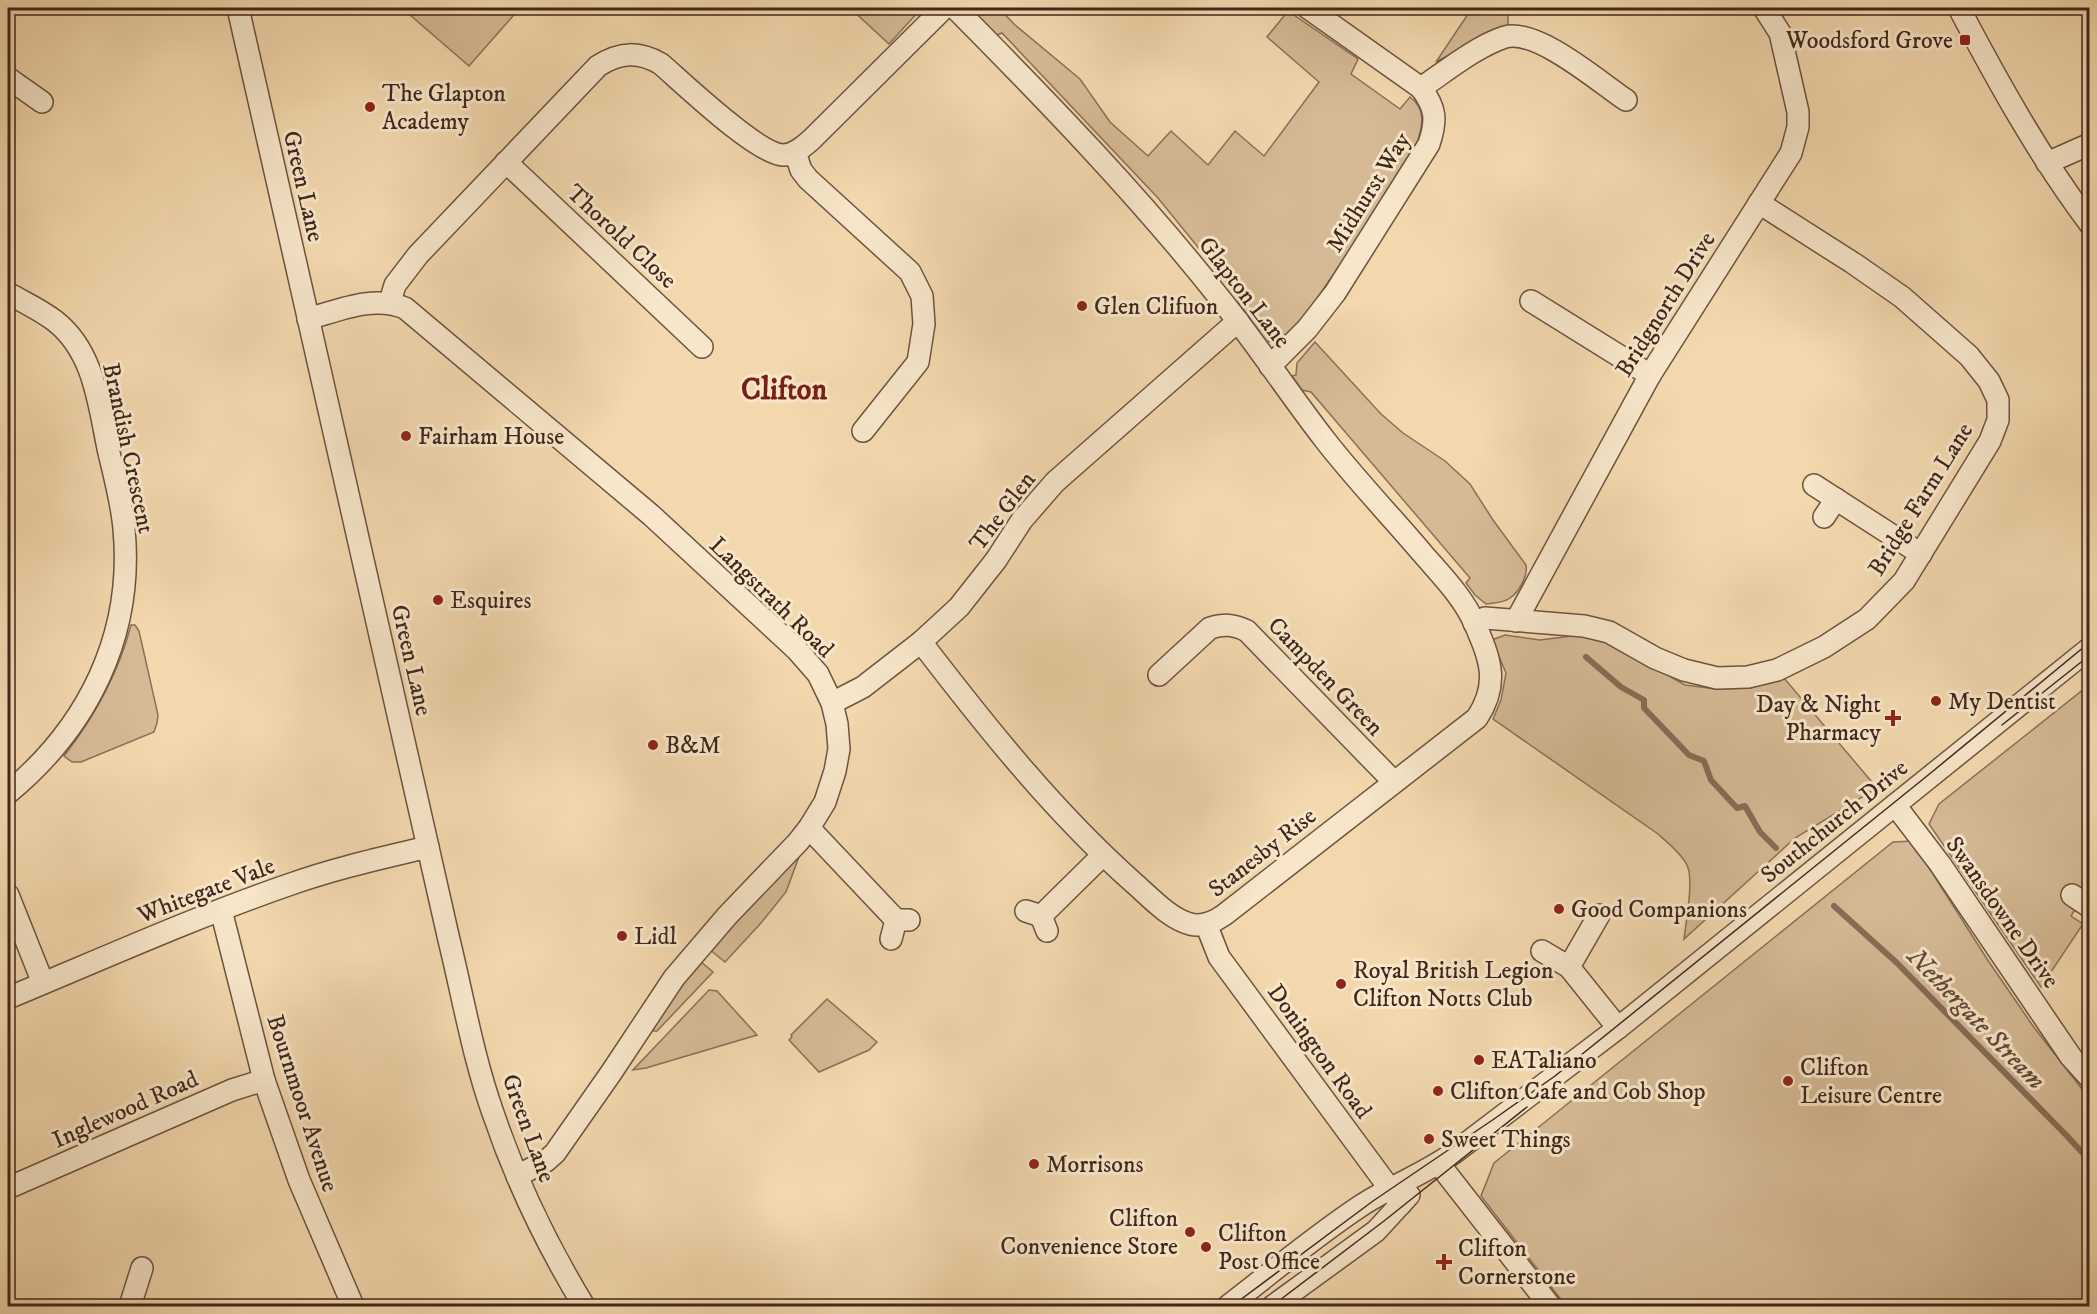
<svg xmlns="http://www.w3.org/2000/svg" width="2097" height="1314" font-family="'IM FELL DW Pica',serif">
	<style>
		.green { fill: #d5ba95; stroke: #8a7058; stroke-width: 1.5 }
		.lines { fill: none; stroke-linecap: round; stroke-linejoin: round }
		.stream { stroke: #876d56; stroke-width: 6 }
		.minor-casing { stroke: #6d5340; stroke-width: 24 }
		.minor { stroke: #f7e6ca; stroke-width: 21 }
		.tram { stroke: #40271c; stroke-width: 1.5 }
		.poi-dot { fill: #8f2418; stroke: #f7e6ca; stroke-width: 2 }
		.labels { text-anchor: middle; stroke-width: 6; stroke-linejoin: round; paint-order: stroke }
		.poi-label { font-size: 24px; fill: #40271c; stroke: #f7e6ca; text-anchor: start }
		.street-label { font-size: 24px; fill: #40271c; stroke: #f7e6ca }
		.water-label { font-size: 26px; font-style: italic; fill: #634a39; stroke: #f7e6ca }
		.district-label { font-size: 30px; font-weight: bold; fill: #7a1f14; stroke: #f7e6ca }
	</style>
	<rect width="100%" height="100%" fill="#f3d8ae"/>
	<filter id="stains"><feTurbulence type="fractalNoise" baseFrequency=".00333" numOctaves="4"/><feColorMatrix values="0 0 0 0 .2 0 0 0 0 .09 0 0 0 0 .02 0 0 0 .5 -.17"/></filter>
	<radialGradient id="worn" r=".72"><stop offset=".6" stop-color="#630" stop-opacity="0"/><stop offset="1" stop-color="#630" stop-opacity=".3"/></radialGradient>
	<g class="green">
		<path d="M 402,8 L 520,8 L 469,66 Z"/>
		<path d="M 850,8 L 920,8 L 920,10 L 889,44 Z"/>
		<path d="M 965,8 L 999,8 L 1015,25 L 1080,79 L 1110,122 L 1148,156 L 1171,131 L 1208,165 L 1235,131 L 1264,156 L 1319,82 L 1267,37 L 1288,11 L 1358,59 L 1351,74 L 1400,109 L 1410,97 C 1426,109 1423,125 1417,143 C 1389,188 1361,234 1331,278 C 1314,302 1299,328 1274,343 L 1266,341 L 1238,302 L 1236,294 L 1158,198 L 1002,33 L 994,36 Z"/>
		<path d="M 1472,8 L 1508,8 L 1508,31 L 1477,40 L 1436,62 Z"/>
		<path d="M 1315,342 L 1381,414 L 1403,433 L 1445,461 L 1470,484 L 1493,520 L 1526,565 C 1528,576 1519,592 1510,598 C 1504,603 1494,603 1486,604 L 1475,595 L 1466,583 L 1470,578 L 1311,392 L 1302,390 L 1292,376 L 1296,375 L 1297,363 Z"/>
		<path d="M 131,625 L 135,625 L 139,631 L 158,715 L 157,723 L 154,732 L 81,762 L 72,762 L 64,756 C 95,716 118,675 131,625 Z"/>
		<path d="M 1588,634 L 1611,643 L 1685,685 L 1716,689 L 1750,688 L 1784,678 L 1877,788 L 1795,838 L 1684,939 C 1686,923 1694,879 1687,865 C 1681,853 1668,843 1658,834 L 1493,719 L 1501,700 L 1506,673 L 1492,640 L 1505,635 L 1540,640 Z"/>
		<path d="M 2089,685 L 2089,887 L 2071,916 L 2083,924 L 2041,987 L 1929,824 L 1939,804 Z"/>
		<path d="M 1912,841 L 1987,959 L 2033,1026 L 2089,1098 L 2089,1306 L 1566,1306 L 1481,1196 L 1494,1163 L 1893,842 Z"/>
		<path d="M 800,854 L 786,892 L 761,923 L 725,962 L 709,949 Z"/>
		<path d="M 700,961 L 713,972 L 657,1031 L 649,1031 Z"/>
		<path d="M 709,990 L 717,991 L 757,1035 L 646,1068 L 633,1070 Z"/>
		<path d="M 827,999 L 877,1042 L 869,1050 L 819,1072 L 789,1040 L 792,1037 L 791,1035 Z"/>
	</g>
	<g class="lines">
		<g class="stream">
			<path d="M 1586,657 L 1621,687 L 1644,700 L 1644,708 L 1689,755 L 1704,761 L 1711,780 L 1737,808 L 1745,806 L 1760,832 L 1776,848"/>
			<path d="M 1834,906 L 1897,963 L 2068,1137 L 2090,1161"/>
		</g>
		<defs>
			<g id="minor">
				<path d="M 238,8 L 449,940 C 463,997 473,1057 493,1113 C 516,1181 547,1245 584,1306"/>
				<path d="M 1959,8 C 1998,82 2039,156 2090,224"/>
				<path d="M 8,78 L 42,102"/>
				<path d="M 1421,88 C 1446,71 1477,46 1505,37 C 1537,28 1599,82 1626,100"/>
				<path d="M 795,152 L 801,170 L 808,179 L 910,272 L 922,296 L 924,324 L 918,362 L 863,431"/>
				<path d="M 506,162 L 702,347"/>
				<path d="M 2047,163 L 2090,144"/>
				<path d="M 8,293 C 23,302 41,310 55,321 C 95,352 99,407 109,453 C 115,478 122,504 124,529 C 134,635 88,727 8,793"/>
				<path d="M 1531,301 L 1650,375"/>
				<path d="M 390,302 L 395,285 L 418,255 L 598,66 C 620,52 639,51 661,64 C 683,83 757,154 783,155 C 794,155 803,147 811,140 L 944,8"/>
				<path d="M 308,319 C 340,310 373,295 405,308 L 651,515 L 797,650 L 818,674 L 832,703 L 837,724 L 839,749 L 835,771 L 825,802 L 809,828 L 798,842 L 727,916 L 674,978 L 611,1073 L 555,1153 L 546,1161 L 517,1176"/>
				<path d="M 1270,366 L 1307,329 L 1335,293 L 1429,144 C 1437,120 1436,108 1421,88 L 1308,8"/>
				<path d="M 1814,485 L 1921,554"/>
				<path d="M 1824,517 L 1836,499"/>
				<path d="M 1516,621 L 1650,375 L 1791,153 L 1798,127 L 1798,112 L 1780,33 L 1764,8"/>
				<path d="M 1474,623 L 1485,618 L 1584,626 L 1609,632 L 1655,658 L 1684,670 L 1717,678 L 1748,677 L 1777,670 L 1824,647 L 1867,619 L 1904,581 L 1990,441 L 1998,420 L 1998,400 L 1989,381 L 1969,356 L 1902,297 L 1853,263 L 1759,203"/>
				<path d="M 921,642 C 987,728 1054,812 1135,884 C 1151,898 1169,918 1190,924 C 1202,927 1214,922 1224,915 L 1477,718 C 1500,683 1490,659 1475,624 C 1463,597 1442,576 1423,554 C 1391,516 1356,480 1325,440 C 1290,395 1258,346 1222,301 C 1140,197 1048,102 955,8"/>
				<path d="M 1159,675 L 1210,628 C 1224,624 1233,624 1247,631 L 1394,782"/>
				<path d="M 832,703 L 863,687 L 921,642 L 959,607 L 996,560 L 1022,520 L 1055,482 L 1238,321"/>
				<path d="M 1895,805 L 1940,864 L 2071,1057 L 2090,1078"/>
				<path d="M 809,828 L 896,920"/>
				<path d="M 8,895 L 43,983"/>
				<path d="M 2072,895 L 2087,905"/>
				<path d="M 221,910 L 264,1080 L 299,1180 L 353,1306"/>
				<path d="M 1026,911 L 1041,916 L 1047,931"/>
				<path d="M 1599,915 L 1569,967 L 1618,1028"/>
				<path d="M 1041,916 L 1103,855"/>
				<path d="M 1206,924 L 1219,957 L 1401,1204"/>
				<path d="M 891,939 L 896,920 L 909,920"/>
				<path d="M 1542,951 L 1569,967"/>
				<path d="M 8,998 C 102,959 195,917 291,884 C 336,868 382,858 428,847"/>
				<path d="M 1439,1164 L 1550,1306"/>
				<path d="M 8,1188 L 232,1090 L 264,1080"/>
				<path d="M 130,1306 L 142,1268"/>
				<path d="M 1228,1306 C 1271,1273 1314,1237 1359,1207 C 1390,1186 1425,1174 1455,1152 L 1618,1028 L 2090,648"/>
				<path d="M 1273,1306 L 1376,1231 L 1409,1195"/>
			</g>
		</defs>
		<use href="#minor" class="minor-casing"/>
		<use href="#minor" class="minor"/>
		<g class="tram">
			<path d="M 2002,725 L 2090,655"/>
			<path d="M 1232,1306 L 1373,1201 L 1494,1119 L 1555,1076 L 1927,776 L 2090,642"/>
			<path d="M 1272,1306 L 1384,1221 L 1527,1107"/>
		</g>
	</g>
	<g class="poi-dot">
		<rect x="1959" y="34" width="12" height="12" rx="3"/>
		<circle cx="370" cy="107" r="6"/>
		<circle cx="1082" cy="306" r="6"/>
		<circle cx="406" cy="436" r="6"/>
		<circle cx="438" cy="600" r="6"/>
		<circle cx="1936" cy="701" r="6"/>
		<path d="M1890 709h6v6h6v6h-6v6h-6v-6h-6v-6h6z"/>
		<circle cx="653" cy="745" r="6"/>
		<circle cx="1559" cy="909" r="6"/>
		<circle cx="622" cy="936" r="6"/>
		<circle cx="1341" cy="984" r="6"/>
		<circle cx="1479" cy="1060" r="6"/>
		<circle cx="1788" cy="1081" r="6"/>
		<circle cx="1438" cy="1091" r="6"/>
		<circle cx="1429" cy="1139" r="6"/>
		<circle cx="1034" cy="1164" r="6"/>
		<circle cx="1190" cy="1232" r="6"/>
		<circle cx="1206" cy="1247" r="6"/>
		<path d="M1441 1253h6v6h6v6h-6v6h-6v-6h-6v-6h6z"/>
	</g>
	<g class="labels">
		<g class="poi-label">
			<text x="1953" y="48" text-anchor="end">Woodsford Grove</text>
			<text x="382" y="101">The Glapton<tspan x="382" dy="28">Academy</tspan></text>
			<text x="1094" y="314">Glen Clifuon</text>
			<text x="418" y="444">Fairham House</text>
			<text x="450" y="608">Esquires</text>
			<text x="1948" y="709">My Dentist</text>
			<text x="1881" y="712" text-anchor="end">Day &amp; Night<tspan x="1881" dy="28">Pharmacy</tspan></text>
			<text x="665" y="753">B&amp;M</text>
			<text x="1571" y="917">Good Companions</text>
			<text x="634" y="944">Lidl</text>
			<text x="1353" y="978">Royal British Legion<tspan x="1353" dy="28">Clifton Notts Club</tspan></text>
			<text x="1491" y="1068">EATaliano</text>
			<text x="1800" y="1075">Clifton<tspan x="1800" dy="28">Leisure Centre</tspan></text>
			<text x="1450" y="1099">Clifton Cafe and Cob Shop</text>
			<text x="1441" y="1147">Sweet Things</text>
			<text x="1046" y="1172">Morrisons</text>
			<text x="1178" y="1226" text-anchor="end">Clifton<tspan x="1178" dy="28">Convenience Store</tspan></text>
			<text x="1218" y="1241">Clifton<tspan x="1218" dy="28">Post Office</tspan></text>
			<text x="1458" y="1256">Clifton<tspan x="1458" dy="28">Cornerstone</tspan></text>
		</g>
		<g class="street-label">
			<text transform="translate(304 186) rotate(77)" y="8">Green Lane</text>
			<text transform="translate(1368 192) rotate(-58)" y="8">Midhurst Way</text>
			<text transform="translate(622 236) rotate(43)" y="8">Thorold Close</text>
			<text transform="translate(1245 292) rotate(52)" y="8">Glapton Lane</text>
			<text transform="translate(1665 304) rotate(-58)" y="8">Bridgnorth Drive</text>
			<text transform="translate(129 448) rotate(78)" y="8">Brandish Crescent</text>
			<text transform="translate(1920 499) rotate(-58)" y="8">Bridge Farm Lane</text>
			<text transform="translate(1002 511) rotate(-53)" y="8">The Glen</text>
			<text transform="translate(772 597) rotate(44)" y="8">Langstrath Road</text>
			<text transform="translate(412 660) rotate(77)" y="8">Green Lane</text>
			<text transform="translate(1326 676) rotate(46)" y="8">Campden Green</text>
			<text transform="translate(1834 821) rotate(-39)" y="8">Southchurch Drive</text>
			<text transform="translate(1262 852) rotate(-38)" y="8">Stanesby Rise</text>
			<text transform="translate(206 890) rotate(-21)" y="8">Whitegate Vale</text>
			<text transform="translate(2003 912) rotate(55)" y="8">Swansdowne Drive</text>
			<text transform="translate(1320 1051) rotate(54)" y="8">Donington Road</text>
			<text transform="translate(303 1103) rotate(72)" y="8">Bournmoor Avenue</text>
			<text transform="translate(125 1109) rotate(-24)" y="8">Inglewood Road</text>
			<text transform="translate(529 1128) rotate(70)" y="8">Green Lane</text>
		</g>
		<g class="water-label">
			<text transform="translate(1977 1018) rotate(46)" y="9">Nethergate Stream</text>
		</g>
		<g class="district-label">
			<text x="784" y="399">Clifton</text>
		</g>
	</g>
	<rect width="2097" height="1314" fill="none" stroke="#f3d8ae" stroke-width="30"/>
	<rect x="9" y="9" width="2079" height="1296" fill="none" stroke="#40271c" stroke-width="3"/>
	<rect x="15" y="15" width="2067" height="1284" fill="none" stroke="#40271c" stroke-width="1.5"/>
	<rect width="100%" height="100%" filter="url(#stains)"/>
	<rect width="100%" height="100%" fill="url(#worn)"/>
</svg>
